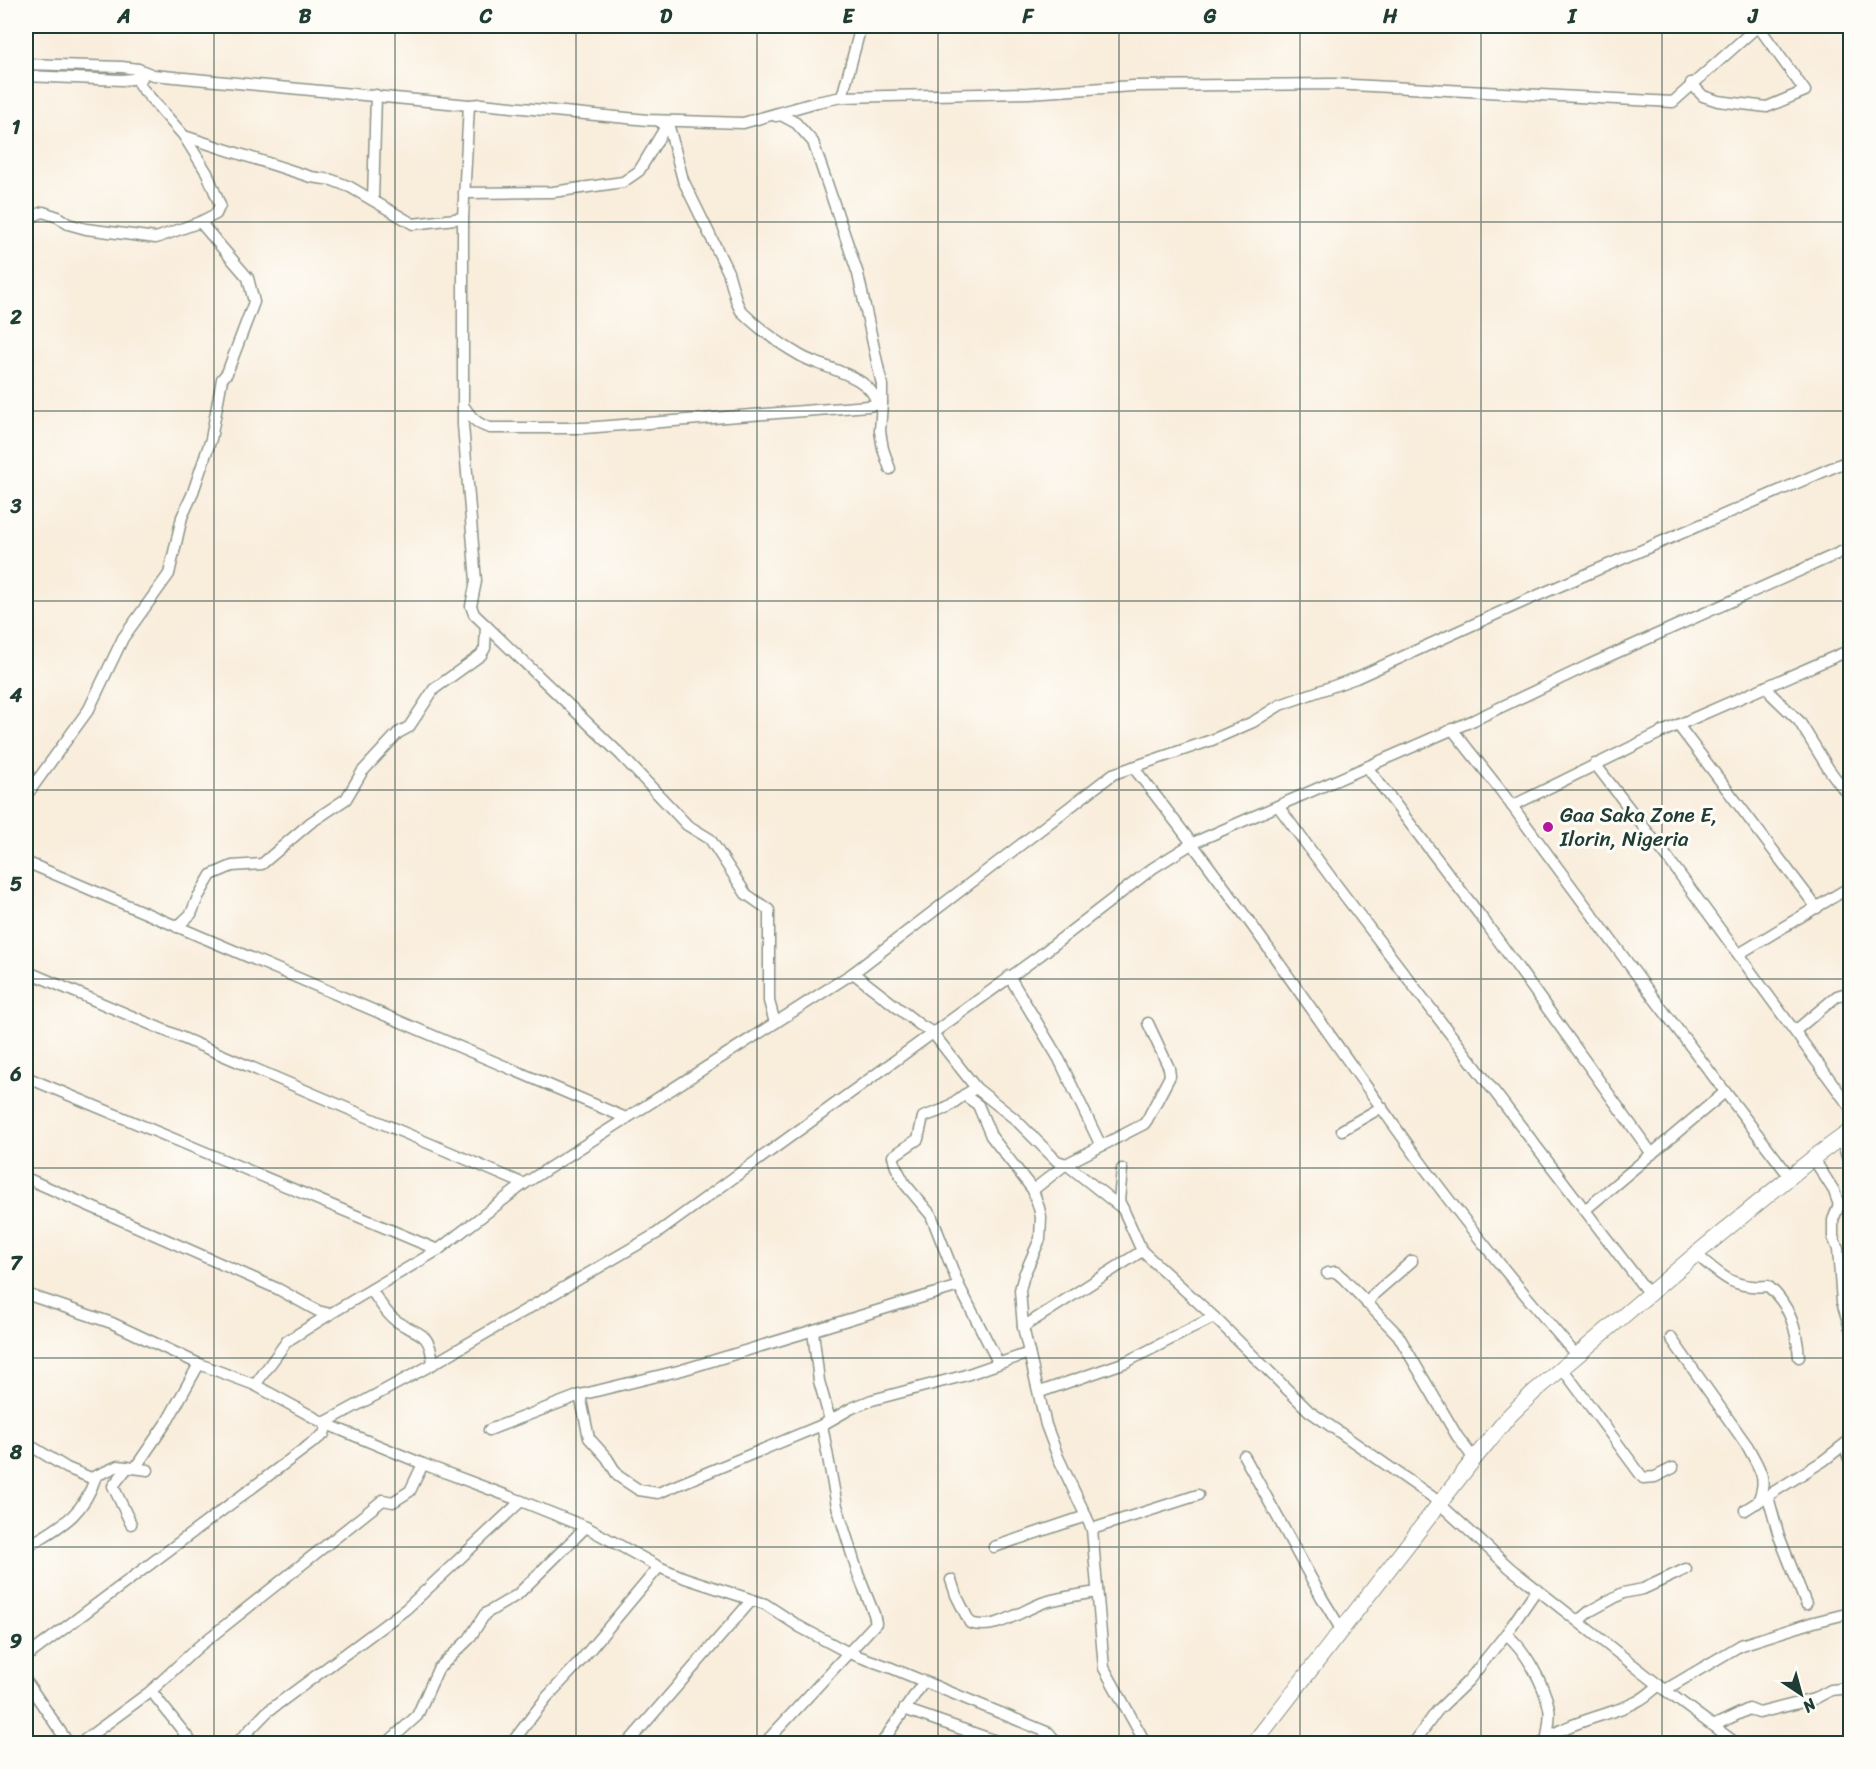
<svg xmlns="http://www.w3.org/2000/svg" width="1876" height="1769" font-family="Sriracha,sans-serif">
	<style>
		.lines { fill: none; stroke-linecap: round; stroke-linejoin: round }
		.street-casing { stroke: #8c9588; stroke-width: 13 }
		.secondary-casing { stroke: #8c9588; stroke-width: 17 }
		.street { stroke: #fff; stroke-width: 10 }
		.secondary { stroke: #fff; stroke-width: 15 }
		.grid { fill: none; stroke: #1f3d34; stroke-width: 1.5; stroke-opacity: 0.55 }
		.poi-dot { fill: #b5179e; stroke: #fdfcf7; stroke-width: 2 }
		.labels { text-anchor: middle; stroke-width: 6; stroke-linejoin: round; paint-order: stroke }
		.poi-label { font-size: 21px; fill: #1f3d34; stroke: #fdfcf7; text-anchor: start }
		.neatline { fill: none; stroke: #1f3d34; stroke-width: 2 }
		.grid-label { font-size: 20px; text-anchor: middle; font-weight: bold; fill: #1f3d34 }
	</style>
	<rect width="100%" height="100%" fill="#fdfcf7"/>
	<filter id="ink" filterUnits="userSpaceOnUse"><feTurbulence type="fractalNoise" baseFrequency=".0167" numOctaves="2"/><feDisplacementMap in="SourceGraphic" scale="12" xChannelSelector="R" yChannelSelector="G"/><feConvolveMatrix kernelMatrix="1 2 1 2 8 2 1 2 1" color-interpolation-filters="sRGB"/></filter>
	<filter id="wash" filterUnits="userSpaceOnUse"><feTurbulence type="fractalNoise" baseFrequency=".008" numOctaves="4" result="noise"/><feDisplacementMap in="SourceGraphic" scale="24" xChannelSelector="R" yChannelSelector="G"/><feGaussianBlur stdDeviation="1.35" result="paint"/><feColorMatrix in="noise" values="0 0 0 0 0 0 0 0 0 0 0 0 0 0 0 0 0 1.4 0 .05"/><feComposite in="paint" operator="in"/></filter>
	<g filter="url(#wash)">
		<rect width="100%" height="100%" fill="#f9eddc"/>
	</g>
	<g filter="url(#ink)">
		<g class="lines">
			<defs>
				<g id="street">
					<path d="M 26,64 L 122,67 L 138,69 L 153,75 L 469,105 L 481,104 L 648,120 L 743,123 L 817,102 L 842,97 L 1029,93 L 1133,86 L 1333,84 L 1673,102 L 1758,26"/>
					<path d="M 26,76 L 122,80 L 142,78"/>
					<path d="M 1691,83 L 1703,96 L 1718,101 L 1767,107 L 1805,91 L 1758,26"/>
					<path d="M 842,97 L 861,26"/>
					<path d="M 469,105 L 463,218 L 463,425 L 476,581 L 471,606 L 474,614 L 621,755 L 687,825 L 710,839 L 746,894 L 769,910 L 769,1001 L 775,1023"/>
					<path d="M 660,122 L 668,123 L 683,180 L 728,272 L 737,303 L 741,311 C 758,328 780,344 801,356 C 823,369 871,374 877,404"/>
					<path d="M 184,136 L 311,177 L 332,180 L 350,187 L 413,224 L 463,218"/>
					<path d="M 464,193 L 553,192 L 623,182 L 639,171 L 668,123"/>
					<path d="M 373,200 L 376,95"/>
					<path d="M 26,219 L 43,212 L 58,217 L 68,224 L 86,229 L 156,238 L 200,222"/>
					<path d="M 882,403 L 880,431 L 883,449 L 890,469"/>
					<path d="M 463,405 C 471,417 476,424 490,428 L 584,428 L 869,406 L 882,403 L 882,385 L 858,274 L 813,142 L 796,123 L 781,115 L 776,116"/>
					<path d="M 1767,686 L 1772,695 L 1799,721 L 1828,768 L 1850,798"/>
					<path d="M 1678,725 L 1817,908"/>
					<path d="M 1452,729 L 1498,787 L 1653,997 L 1790,1177"/>
					<path d="M 1595,764 L 1667,857 L 1850,1107"/>
					<path d="M 1133,767 C 1234,894 1324,1029 1419,1160 C 1469,1228 1522,1292 1576,1355"/>
					<path d="M 1367,767 L 1485,922 L 1652,1154"/>
					<path d="M 26,796 L 89,709 L 123,638 L 169,574 L 182,517 L 192,495 L 211,439 L 222,379 L 227,373 L 254,302 L 248,278 L 200,222 L 216,214 L 220,205 L 207,173 L 184,136 L 140,86 L 137,80 L 138,69"/>
					<path d="M 1278,806 L 1338,887 L 1649,1294"/>
					<path d="M 1512,806 L 1662,732 L 1850,650"/>
					<path d="M 26,862 L 626,1118"/>
					<path d="M 177,927 L 191,914 L 198,897 L 211,875 L 232,866 L 262,864 L 310,823 L 346,799 L 362,772 L 398,733 L 409,727 L 434,689 L 481,655 L 485,648 L 486,625"/>
					<path d="M 1739,954 L 1850,887"/>
					<path d="M 26,971 L 524,1184"/>
					<path d="M 853,973 L 920,1025 L 932,1032 L 976,1088 L 1015,1119 L 1057,1161 L 1066,1164 L 1123,1209 L 1142,1251 L 1214,1317 L 1309,1411 L 1431,1496 L 1510,1568 L 1665,1690 L 1737,1744"/>
					<path d="M 1009,976 L 1059,1059 L 1101,1146"/>
					<path d="M 1795,1031 L 1837,996 L 1850,992"/>
					<path d="M 26,1077 L 438,1250"/>
					<path d="M 976,1088 L 964,1095 L 978,1105 L 991,1136 L 1033,1190 L 1039,1208 L 1041,1217 L 1040,1239 L 1024,1275 L 1020,1290 L 1023,1327 L 1046,1425 L 1058,1457 L 1092,1529 L 1104,1668 L 1146,1744"/>
					<path d="M 964,1095 L 945,1109 L 923,1117 L 918,1139 L 893,1156 L 896,1167 L 905,1184 L 931,1215 L 959,1286 L 998,1362"/>
					<path d="M 1342,1130 L 1382,1107"/>
					<path d="M 1841,1138 L 1850,1166"/>
					<path d="M 1813,1158 L 1834,1191 L 1839,1205 L 1833,1220 L 1833,1237 L 1838,1249 L 1842,1302 L 1850,1328"/>
					<path d="M 1122,1169 L 1119,1201 L 1123,1209"/>
					<path d="M 26,1178 L 278,1289 L 318,1311 L 330,1314 L 438,1250 L 524,1184 L 853,973 L 1113,774 L 1212,740 L 1253,722 L 1280,705 L 1356,678 L 1525,601 L 1850,460"/>
					<path d="M 1033,1190 L 1066,1164 L 1144,1124 L 1147,1120 L 1170,1076 L 1169,1068 L 1148,1023"/>
					<path d="M 1585,1210 L 1725,1092"/>
					<path d="M 1696,1254 C 1722,1276 1732,1289 1768,1286 C 1790,1305 1797,1330 1799,1357"/>
					<path d="M 1327,1273 L 1336,1272 L 1343,1278 L 1398,1335 L 1457,1436 L 1474,1459"/>
					<path d="M 371,1290 C 378,1299 386,1314 395,1320 C 418,1336 430,1329 433,1364"/>
					<path d="M 26,1294 L 112,1323 L 199,1364 L 255,1385 L 324,1423 L 423,1464 L 521,1501"/>
					<path d="M 1367,1304 L 1374,1294 L 1412,1261"/>
					<path d="M 1023,1327 L 1142,1251"/>
					<path d="M 813,1331 L 819,1381 L 830,1420"/>
					<path d="M 1671,1338 L 1748,1447 C 1760,1470 1769,1479 1757,1503"/>
					<path d="M 1562,1368 L 1643,1478 L 1655,1477 L 1673,1468"/>
					<path d="M 255,1385 L 287,1341 L 330,1314"/>
					<path d="M 1040,1392 L 1126,1362 L 1214,1317"/>
					<path d="M 580,1395 L 589,1438 L 607,1458 L 618,1476 L 639,1490 L 658,1493 L 822,1425 L 852,1408 L 872,1400 L 963,1376 L 1029,1353"/>
					<path d="M 324,1423 L 433,1364 L 656,1234 L 1039,956 L 1153,868 L 1193,843 L 1474,720 L 1589,665 L 1850,548"/>
					<path d="M 489,1430 L 580,1395 L 682,1370 L 959,1286"/>
					<path d="M 26,1443 L 67,1468 L 91,1478 L 118,1466 L 148,1470"/>
					<path d="M 1844,1446 L 1850,1461"/>
					<path d="M 1244,1456 L 1322,1598 L 1341,1629"/>
					<path d="M 128,1467 L 113,1486 L 131,1524"/>
					<path d="M 135,1468 L 168,1420 L 199,1364"/>
					<path d="M 1768,1497 L 1779,1536 L 1806,1604"/>
					<path d="M 1745,1510 L 1823,1461 L 1850,1440"/>
					<path d="M 1092,1529 L 1198,1495"/>
					<path d="M 26,1542 L 33,1543 C 65,1524 84,1513 96,1476"/>
					<path d="M 994,1547 L 1086,1516"/>
					<path d="M 951,1580 L 956,1595 L 970,1623 C 996,1632 1021,1610 1045,1602 C 1062,1597 1080,1595 1097,1592"/>
					<path d="M 1537,1589 L 1506,1634 C 1525,1649 1544,1684 1549,1708 C 1551,1718 1548,1728 1547,1737"/>
					<path d="M 1578,1621 L 1590,1611 L 1623,1593 L 1643,1589 L 1686,1569"/>
					<path d="M 26,1657 L 324,1434 L 327,1424"/>
					<path d="M 26,1681 L 69,1744"/>
					<path d="M 1665,1690 L 1741,1645 L 1814,1622 L 1850,1613"/>
					<path d="M 151,1691 L 193,1744"/>
					<path d="M 904,1709 L 1005,1744"/>
					<path d="M 1713,1726 L 1749,1709 L 1759,1713 L 1814,1699 L 1831,1690 L 1850,1688"/>
					<path d="M 1416,1740 L 1437,1711 L 1468,1681 L 1506,1634"/>
					<path d="M 79,1744 L 151,1691 L 198,1647 L 383,1500 L 393,1502 L 410,1491 L 423,1464"/>
					<path d="M 236,1744 L 267,1712 L 406,1609 L 521,1501 L 586,1527 L 659,1567 L 685,1578 L 765,1604 L 800,1627 L 849,1653 L 889,1667 L 1049,1733 L 1058,1744"/>
					<path d="M 386,1744 L 417,1716 L 438,1669 L 469,1639 L 485,1614 L 517,1595 L 586,1527"/>
					<path d="M 511,1744 L 547,1697 L 577,1665 L 659,1567"/>
					<path d="M 627,1744 L 751,1601"/>
					<path d="M 764,1744 L 876,1623 L 874,1614 L 858,1574 L 837,1506 L 822,1425"/>
					<path d="M 881,1744 L 923,1683"/>
					<path d="M 1541,1744 C 1562,1722 1610,1716 1636,1702 C 1645,1698 1652,1691 1659,1685"/>
				</g>
				<path id="secondary" d="M 1253,1744 L 1474,1459 L 1510,1415 L 1534,1392 L 1696,1254 L 1813,1158 L 1850,1131"/>
			</defs>
			<use href="#street" class="street-casing"/>
			<use href="#secondary" class="secondary-casing"/>
			<use href="#street" class="street"/>
			<use href="#secondary" class="secondary"/>
		</g>
	</g>
	<path class="grid" d="M 214,26 L 214,1744M 395,26 L 395,1744M 576,26 L 576,1744M 757,26 L 757,1744M 938,26 L 938,1744M 1119,26 L 1119,1744M 1300,26 L 1300,1744M 1481,26 L 1481,1744M 1662,26 L 1662,1744M 26,222 L 1850,222M 26,411 L 1850,411M 26,601 L 1850,601M 26,790 L 1850,790M 26,979 L 1850,979M 26,1168 L 1850,1168M 26,1358 L 1850,1358M 26,1547 L 1850,1547"/>
	<circle class="poi-dot" cx="1548" cy="827" r="6"/>
	<g class="labels">
		<g class="poi-label">
			<text x="1560" y="822">Gaa Saka Zone E,<tspan x="1560" dy="24">Ilorin, Nigeria</tspan></text>
		</g>
	</g>
	<rect width="1876" height="1769" fill="none" stroke="#fdfcf7" stroke-width="66"/>
	<g transform="translate(1801 1694) rotate(144)" stroke="#fdfcf7" stroke-width="4.5" paint-order="stroke">
	<path d="M0-4.5L10 22L0 15L-10 22Z" fill="#1f3d34"/>
	<text y="-9" font-size="16" font-weight="bold" text-anchor="middle" fill="#1f3d34">N</text>
	</g>
	<rect x="33" y="33" width="1810" height="1703" class="neatline"/>
	<g class="grid-label">
		<text x="124" y="23">A</text>
		<text x="305" y="23">B</text>
		<text x="486" y="23">C</text>
		<text x="666" y="23">D</text>
		<text x="848" y="23">E</text>
		<text x="1028" y="23">F</text>
		<text x="1210" y="23">G</text>
		<text x="1390" y="23">H</text>
		<text x="1572" y="23">I</text>
		<text x="1753" y="23">J</text>
		<text x="16" y="134">1</text>
		<text x="16" y="324">2</text>
		<text x="16" y="513">3</text>
		<text x="16" y="702">4</text>
		<text x="16" y="891">5</text>
		<text x="16" y="1081">6</text>
		<text x="16" y="1270">7</text>
		<text x="16" y="1459">8</text>
		<text x="16" y="1648">9</text>
	</g>
</svg>
